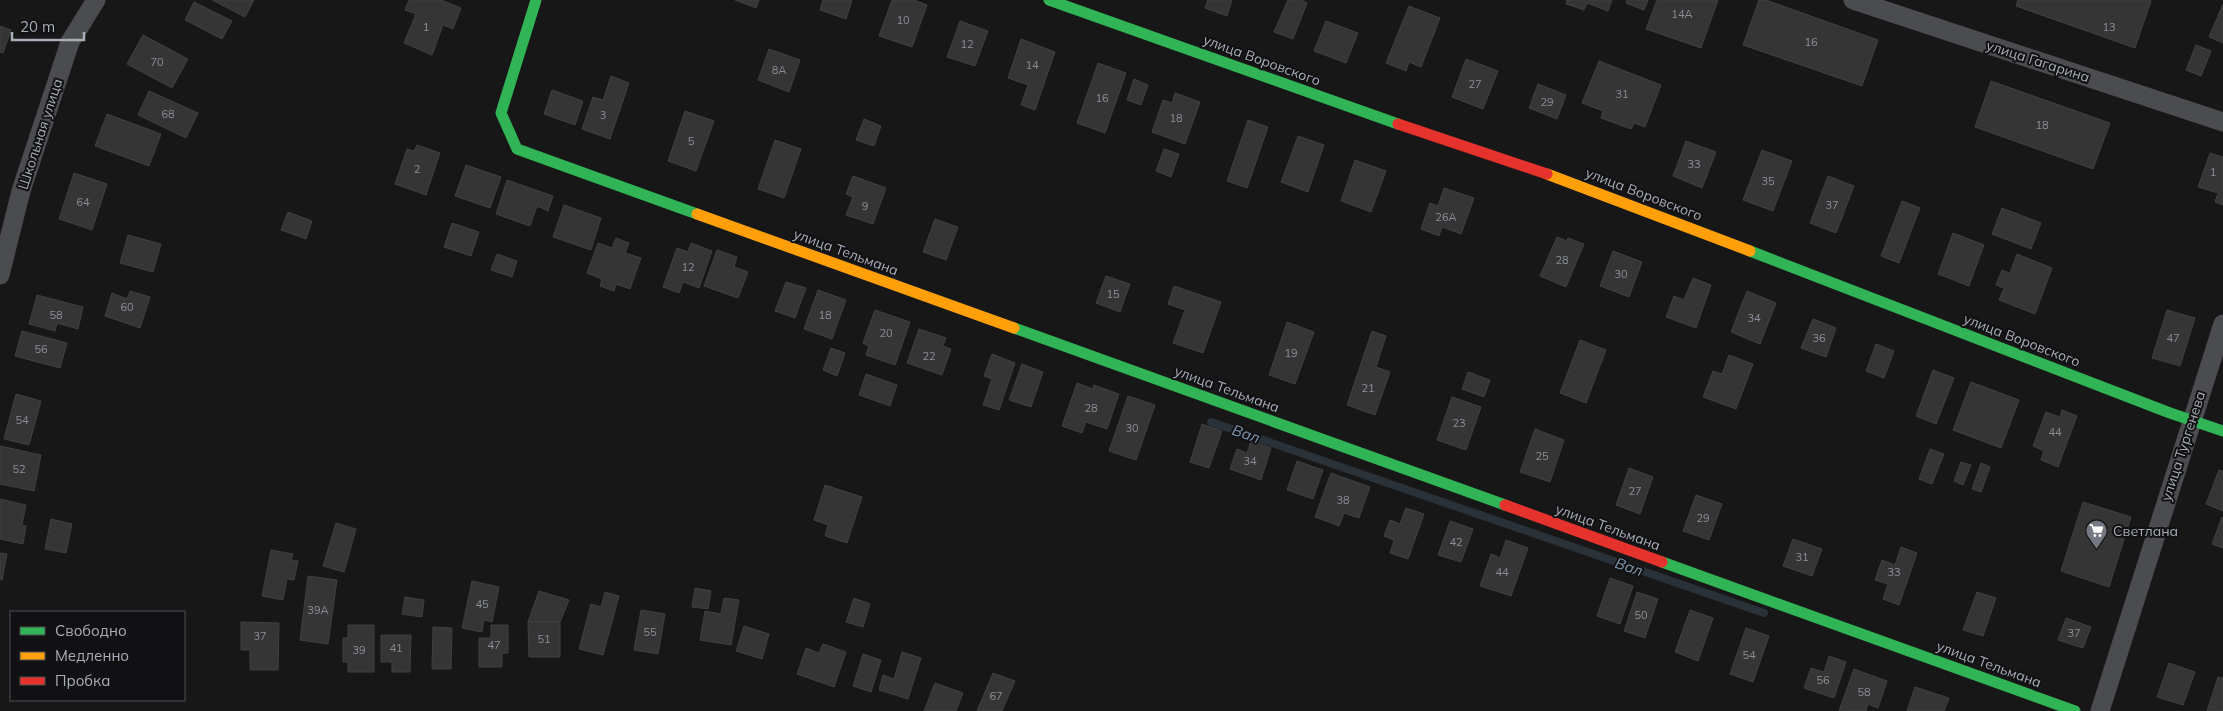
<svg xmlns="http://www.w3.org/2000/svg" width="2223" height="711" font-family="Mulish,sans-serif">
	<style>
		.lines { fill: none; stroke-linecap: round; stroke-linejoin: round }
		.stream { stroke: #2a3239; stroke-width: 8 }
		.building { fill: #353536; stroke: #3f4043 }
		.street { stroke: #4b4c50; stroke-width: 19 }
		.fast { stroke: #30b455; stroke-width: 11 }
		.slow { stroke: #ff9f0a; stroke-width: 11 }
		.jam { stroke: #e5322d; stroke-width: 11 }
		.labels { text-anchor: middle; stroke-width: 4; stroke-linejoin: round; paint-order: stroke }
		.number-label { font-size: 11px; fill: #8b8f98 }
		.street-label { font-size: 14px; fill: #a8adb8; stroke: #111113 }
		.poi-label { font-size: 14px; fill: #a8adb8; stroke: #111113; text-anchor: start }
		.water-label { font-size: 15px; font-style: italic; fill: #7f9bb3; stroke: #111113 }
	</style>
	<rect width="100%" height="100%" fill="#171717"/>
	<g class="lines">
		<path class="stream" d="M 1211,422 L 1764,613"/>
	</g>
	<g class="building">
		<path d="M 212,0 L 254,0 L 245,17 Z"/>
		<path d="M 409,0 L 441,0 L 461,8 L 453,29 L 443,25 L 432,55 L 404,43 L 416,14 L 405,10 Z"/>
		<path d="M 735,0 L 759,0 L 756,8 Z"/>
		<path d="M 823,0 L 852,0 L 846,19 L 820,10 Z"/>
		<path d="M 892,0 L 914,0 L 927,5 L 912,47 L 879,36 Z"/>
		<path d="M 1208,0 L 1232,0 L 1227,16 L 1205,8 Z"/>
		<path d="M 1288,0 L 1301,0 L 1307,3 L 1293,39 L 1274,32 Z"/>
		<path d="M 1567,0 L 1612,0 L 1608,11 L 1587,3 L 1584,10 L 1566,4 Z"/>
		<path d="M 1627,0 L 1648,0 L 1644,10 L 1626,3 Z"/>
		<path d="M 1657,0 L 1718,0 L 1701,48 L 1646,29 Z"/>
		<path d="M 1759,0 L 1766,0 L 1878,40 L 1862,86 L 1743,45 Z"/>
		<path d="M 2018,0 L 2148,0 L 2151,1 L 2135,48 L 2016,6 Z"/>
		<path d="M 194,2 L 232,21 L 222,39 L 185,20 Z"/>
		<path d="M 2223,4 L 2223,43 L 2209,37 Z"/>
		<path d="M 1409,6 L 1440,18 L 1421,67 L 1409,62 L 1406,71 L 1386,63 Z"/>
		<path d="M 960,21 L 988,31 L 975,66 L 947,57 Z"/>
		<path d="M 1326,21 L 1358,33 L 1346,63 L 1314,51 Z"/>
		<path d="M 0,26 L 11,30 L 3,53 L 0,52 Z"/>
		<path d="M 143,35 L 188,59 L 172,88 L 127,64 Z"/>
		<path d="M 1021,39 L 1055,52 L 1035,110 L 1021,105 L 1028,85 L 1008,78 Z"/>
		<path d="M 2196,45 L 2211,51 L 2201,76 L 2186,70 Z"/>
		<path d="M 769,49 L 800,60 L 789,92 L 758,80 Z"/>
		<path d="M 1466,59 L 1498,71 L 1483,109 L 1452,97 Z"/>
		<path d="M 1599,61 L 1661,85 L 1645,127 L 1634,123 L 1631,129 L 1601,118 L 1603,111 L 1582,103 Z"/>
		<path d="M 1098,63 L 1126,73 L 1105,133 L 1077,123 Z"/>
		<path d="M 611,76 L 629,83 L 610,139 L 582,129 L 593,97 L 603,100 Z"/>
		<path d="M 1134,79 L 1148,85 L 1141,105 L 1127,100 Z"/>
		<path d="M 1991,81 L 2110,123 L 2093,169 L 1975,127 Z"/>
		<path d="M 1538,84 L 1566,95 L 1557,119 L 1529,108 Z"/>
		<path d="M 552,90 L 583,101 L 575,125 L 544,114 Z"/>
		<path d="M 149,91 L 198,113 L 186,138 L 138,115 Z"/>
		<path d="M 1175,93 L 1200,102 L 1185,144 L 1152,132 L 1163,100 L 1172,103 Z"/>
		<path d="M 685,111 L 714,121 L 696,171 L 668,161 Z"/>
		<path d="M 107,114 L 161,134 L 149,166 L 95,146 Z"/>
		<path d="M 864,119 L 881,126 L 874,146 L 856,140 Z"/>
		<path d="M 1248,120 L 1268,127 L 1247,188 L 1227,181 Z"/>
		<path d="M 1298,136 L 1324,145 L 1308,192 L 1281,182 Z"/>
		<path d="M 775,140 L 801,149 L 784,198 L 758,189 Z"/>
		<path d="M 1686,141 L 1716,152 L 1702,188 L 1673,176 Z"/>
		<path d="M 417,145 L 440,153 L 426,195 L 395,184 L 407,149 L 414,151 Z"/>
		<path d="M 1164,149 L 1179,154 L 1171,177 L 1156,171 Z"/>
		<path d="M 1762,150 L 1792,161 L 1773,211 L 1743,200 Z"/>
		<path d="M 2210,153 L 2223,157 L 2223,205 L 2215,202 L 2218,193 L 2198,187 Z"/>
		<path d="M 1355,160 L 1386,171 L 1371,212 L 1341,201 Z"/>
		<path d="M 466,165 L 501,177 L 490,208 L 455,196 Z"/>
		<path d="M 74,173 L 107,184 L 92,230 L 59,219 Z"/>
		<path d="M 853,176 L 886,188 L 873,224 L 846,215 L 853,197 L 846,194 Z"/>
		<path d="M 1828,176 L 1854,186 L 1836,233 L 1810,223 Z"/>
		<path d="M 507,180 L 553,196 L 548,211 L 537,206 L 530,226 L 496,214 Z"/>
		<path d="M 1444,188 L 1474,198 L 1461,234 L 1442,227 L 1439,236 L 1421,229 L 1430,203 L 1438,206 Z"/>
		<path d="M 1902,201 L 1920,208 L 1899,263 L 1881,256 Z"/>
		<path d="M 564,205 L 601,218 L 591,250 L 553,237 Z"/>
		<path d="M 2002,208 L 2041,223 L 2031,249 L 1992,234 Z"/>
		<path d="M 288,212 L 312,221 L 306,239 L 281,230 Z"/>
		<path d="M 935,219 L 958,227 L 946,260 L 923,252 Z"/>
		<path d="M 452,223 L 479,232 L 471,256 L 444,247 Z"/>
		<path d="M 1953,233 L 1984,245 L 1969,286 L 1938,274 Z"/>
		<path d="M 128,235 L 161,244 L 153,272 L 120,263 Z"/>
		<path d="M 1557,237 L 1567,241 L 1568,238 L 1584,244 L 1566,287 L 1540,276 Z"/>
		<path d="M 616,238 L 629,243 L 625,253 L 641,258 L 630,289 L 616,284 L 614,291 L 600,286 L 602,279 L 587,273 L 598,243 L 612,248 Z"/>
		<path d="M 691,243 L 712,251 L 699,288 L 683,282 L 679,293 L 663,287 L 677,248 L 688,252 Z"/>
		<path d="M 717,250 L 737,257 L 734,267 L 748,272 L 738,298 L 704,286 Z"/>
		<path d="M 1613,251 L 1642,262 L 1629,297 L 1600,286 Z"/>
		<path d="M 497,254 L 517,261 L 512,277 L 491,270 Z"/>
		<path d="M 2017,254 L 2052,268 L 2035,314 L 1999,300 L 2004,288 L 1996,285 L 2002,270 L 2010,273 Z"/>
		<path d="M 1106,276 L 1130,284 L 1120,312 L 1096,303 Z"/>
		<path d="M 1693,278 L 1711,285 L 1696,328 L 1666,317 L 1674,296 L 1684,300 Z"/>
		<path d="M 786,282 L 806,288 L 795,318 L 775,311 Z"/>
		<path d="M 1174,286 L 1221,302 L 1203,353 L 1173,343 L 1185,310 L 1168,304 Z"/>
		<path d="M 818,290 L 846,300 L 832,339 L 804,329 Z"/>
		<path d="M 130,291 L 150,297 L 140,328 L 105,316 L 112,293 L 127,299 Z"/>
		<path d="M 1747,291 L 1776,303 L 1760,344 L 1731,332 Z"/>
		<path d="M 37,295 L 83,307 L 78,329 L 57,323 L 55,331 L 29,324 Z"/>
		<path d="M 875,310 L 910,322 L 895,365 L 866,355 L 869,346 L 863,343 Z"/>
		<path d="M 2167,310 L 2195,318 L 2180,366 L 2152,358 Z"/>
		<path d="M 1813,319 L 1836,328 L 1826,357 L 1801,348 Z"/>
		<path d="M 1287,322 L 1314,332 L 1295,384 L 1269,375 Z"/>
		<path d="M 919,329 L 946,338 L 943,346 L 951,349 L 942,375 L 907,363 Z"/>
		<path d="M 22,331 L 67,343 L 60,368 L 15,356 Z"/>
		<path d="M 1372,331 L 1386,336 L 1376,367 L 1390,372 L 1375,415 L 1347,405 Z"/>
		<path d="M 1580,340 L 1606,350 L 1586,403 L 1560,393 Z"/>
		<path d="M 1876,344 L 1894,351 L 1884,378 L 1866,371 Z"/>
		<path d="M 831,348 L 845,353 L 837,376 L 823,370 Z"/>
		<path d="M 992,354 L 1015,363 L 999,410 L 983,405 L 992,379 L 984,376 Z"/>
		<path d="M 1729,355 L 1753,364 L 1736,409 L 1703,397 L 1713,371 L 1722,374 Z"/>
		<path d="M 1022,364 L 1043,372 L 1031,407 L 1009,400 Z"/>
		<path d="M 1933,370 L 1954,378 L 1936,424 L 1916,416 Z"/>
		<path d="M 1468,372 L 1490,380 L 1484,397 L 1462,389 Z"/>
		<path d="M 866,374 L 897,385 L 890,406 L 859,395 Z"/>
		<path d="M 1971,382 L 2019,400 L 2001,448 L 1953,430 Z"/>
		<path d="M 1077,383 L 1093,389 L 1094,385 L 1119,394 L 1107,429 L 1086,422 L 1082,433 L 1062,426 Z"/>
		<path d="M 16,394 L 41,401 L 29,445 L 4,439 Z"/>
		<path d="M 1128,396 L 1155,405 L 1136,460 L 1109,451 Z"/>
		<path d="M 1452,397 L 1481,407 L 1466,450 L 1437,440 Z"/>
		<path d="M 2062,410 L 2077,416 L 2058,467 L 2041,460 L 2044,451 L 2033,446 L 2046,412 L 2060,417 Z"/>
		<path d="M 1202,424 L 1222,431 L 1209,468 L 1190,462 Z"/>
		<path d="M 1535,429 L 1564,440 L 1550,482 L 1520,472 Z"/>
		<path d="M 1251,441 L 1271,448 L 1261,480 L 1230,469 L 1237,449 L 1247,453 Z"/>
		<path d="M 0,446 L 41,455 L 34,491 L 0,484 Z"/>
		<path d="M 1930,449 L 1944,454 L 1932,484 L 1919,479 Z"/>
		<path d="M 1297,461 L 1323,470 L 1313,499 L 1287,490 Z"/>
		<path d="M 1961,462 L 1971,465 L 1963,485 L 1954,481 Z"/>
		<path d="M 1981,463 L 1990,467 L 1981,492 L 1972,489 Z"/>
		<path d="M 1629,468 L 1653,477 L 1640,514 L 1616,505 Z"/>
		<path d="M 2219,470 L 2223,471 L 2223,511 L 2206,504 Z"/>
		<path d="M 1331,473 L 1370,487 L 1359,518 L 1344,513 L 1339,526 L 1315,517 Z"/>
		<path d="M 825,485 L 862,497 L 847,543 L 825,536 L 828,525 L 814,520 Z"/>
		<path d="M 1696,495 L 1722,504 L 1709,540 L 1683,531 Z"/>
		<path d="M 0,499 L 26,505 L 22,525 L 26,526 L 23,544 L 0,539 Z"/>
		<path d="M 2083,502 L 2131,517 L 2109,587 L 2061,571 Z"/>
		<path d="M 1406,508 L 1424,514 L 1408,559 L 1390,553 L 1394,540 L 1384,536 L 1390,520 L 1400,524 Z"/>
		<path d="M 2222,517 L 2223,518 L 2223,548 L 2212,544 Z"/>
		<path d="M 51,519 L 72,524 L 66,553 L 45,549 Z"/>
		<path d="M 1450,521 L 1473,529 L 1461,562 L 1438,555 Z"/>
		<path d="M 336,523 L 356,529 L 344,572 L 323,566 Z"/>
		<path d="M 1793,539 L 1822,549 L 1812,576 L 1783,566 Z"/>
		<path d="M 1506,540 L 1528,548 L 1511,596 L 1480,586 L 1491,554 L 1500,558 Z"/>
		<path d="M 1901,547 L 1917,553 L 1899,605 L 1883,599 L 1888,584 L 1875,580 L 1882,560 L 1895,565 Z"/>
		<path d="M 271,550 L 293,554 L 291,560 L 298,561 L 294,580 L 287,579 L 283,600 L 262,596 Z"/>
		<path d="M 0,553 L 7,554 L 2,580 L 0,579 Z"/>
		<path d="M 308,576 L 337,580 L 328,644 L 300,640 Z"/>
		<path d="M 1610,578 L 1633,586 L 1620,624 L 1597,616 Z"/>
		<path d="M 472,581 L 499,587 L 492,622 L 484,620 L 482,632 L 462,628 Z"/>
		<path d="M 695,588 L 711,591 L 708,609 L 692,607 Z"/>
		<path d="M 539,591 L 569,600 L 560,622 L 528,622 Z"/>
		<path d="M 605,592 L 619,596 L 603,655 L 579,649 L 591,604 L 601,607 Z"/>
		<path d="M 1637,592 L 1658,599 L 1645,638 L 1624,631 Z"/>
		<path d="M 1977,592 L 1996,598 L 1983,636 L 1963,630 Z"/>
		<path d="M 405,597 L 424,600 L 422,617 L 402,614 Z"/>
		<path d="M 724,598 L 739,600 L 731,645 L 700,640 L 705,611 L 721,614 Z"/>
		<path d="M 854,598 L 870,604 L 863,627 L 846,622 Z"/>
		<path d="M 641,610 L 665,614 L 658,654 L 634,650 Z"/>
		<path d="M 1690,610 L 1713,618 L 1698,661 L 1675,652 Z"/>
		<path d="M 2066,618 L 2091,627 L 2083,648 L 2058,640 Z"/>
		<path d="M 241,622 L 279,623 L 278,670 L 250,670 L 250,650 L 241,650 Z"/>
		<path d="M 528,622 L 560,622 L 560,657 L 529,657 Z"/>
		<path d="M 348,625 L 374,625 L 374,672 L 348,672 L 348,662 L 343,662 L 343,638 L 348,638 Z"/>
		<path d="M 491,625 L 508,625 L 508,653 L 502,653 L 502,667 L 479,667 L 479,638 L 491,638 Z"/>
		<path d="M 744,626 L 769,634 L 762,659 L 736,651 Z"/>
		<path d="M 433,627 L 452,628 L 451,669 L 432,669 Z"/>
		<path d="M 1746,628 L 1769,636 L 1753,682 L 1730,674 Z"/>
		<path d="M 381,635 L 411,635 L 410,672 L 392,672 L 392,662 L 381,662 Z"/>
		<path d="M 823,644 L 846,652 L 834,687 L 797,674 L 806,648 L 819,653 Z"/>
		<path d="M 902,652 L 921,658 L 908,699 L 879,690 L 883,675 L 894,679 Z"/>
		<path d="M 863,654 L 881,660 L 871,692 L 853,686 Z"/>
		<path d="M 1829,656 L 1846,662 L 1834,698 L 1804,688 L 1811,668 L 1824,672 Z"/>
		<path d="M 2169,663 L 2195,672 L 2183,705 L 2157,697 Z"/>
		<path d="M 1854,669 L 1887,681 L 1878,708 L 1868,704 L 1866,711 L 1839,711 Z"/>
		<path d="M 993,673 L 1015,681 L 1002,711 L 977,711 Z"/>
		<path d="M 2218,677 L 2223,678 L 2223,711 L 2207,711 Z"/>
		<path d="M 935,683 L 963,693 L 956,711 L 924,711 Z"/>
		<path d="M 1915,687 L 1949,698 L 1944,711 L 1907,711 Z"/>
	</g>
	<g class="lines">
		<g class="street">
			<path d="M 1853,0 L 2223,122"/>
			<path d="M 0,275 L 21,191 L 70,42 L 96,0"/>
			<path d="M 2100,711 L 2223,324"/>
		</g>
		<g class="fast">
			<path d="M 536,0 L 501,113 L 517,149 L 697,214"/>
			<path d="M 1049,0 L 1398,124"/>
			<path d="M 1750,251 L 2170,413 L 2223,431"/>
			<path d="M 1014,328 L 1505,505"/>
			<path d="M 1662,562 L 2075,711"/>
		</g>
		<g class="slow">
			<path d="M 1547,174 L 1750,251"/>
			<path d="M 697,214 L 1014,328"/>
		</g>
		<g class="jam">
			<path d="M 1398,124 L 1547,174"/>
			<path d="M 1505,505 L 1662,562"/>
		</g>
	</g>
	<defs>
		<symbol id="supermarket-pin" viewBox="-11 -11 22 30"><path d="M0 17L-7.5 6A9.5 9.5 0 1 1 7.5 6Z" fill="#757880" stroke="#111113"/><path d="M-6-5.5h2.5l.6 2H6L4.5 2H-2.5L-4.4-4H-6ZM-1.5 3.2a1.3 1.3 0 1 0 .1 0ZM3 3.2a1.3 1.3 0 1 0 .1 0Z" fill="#fff"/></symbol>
	</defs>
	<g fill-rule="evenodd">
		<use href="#supermarket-pin" x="2084" y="518" width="25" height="34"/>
	</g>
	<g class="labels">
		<g class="number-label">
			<text x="1682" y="18">14А</text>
			<text x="903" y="24">10</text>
			<text x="426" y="31">1</text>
			<text x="2109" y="31">13</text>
			<text x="1811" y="46">16</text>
			<text x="967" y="48">12</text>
			<text x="157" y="66">70</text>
			<text x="1032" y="69">14</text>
			<text x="779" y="74">8А</text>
			<text x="1475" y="88">27</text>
			<text x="1622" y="98">31</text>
			<text x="1102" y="102">16</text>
			<text x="1547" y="106">29</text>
			<text x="168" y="118">68</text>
			<text x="603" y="119">3</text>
			<text x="1176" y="122">18</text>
			<text x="2042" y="129">18</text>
			<text x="691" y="145">5</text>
			<text x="1694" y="168">33</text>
			<text x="417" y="173">2</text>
			<text x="2213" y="176">1</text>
			<text x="1768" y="185">35</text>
			<text x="83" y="206">64</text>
			<text x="1832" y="209">37</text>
			<text x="865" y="210">9</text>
			<text x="1446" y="221">26А</text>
			<text x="1562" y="264">28</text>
			<text x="688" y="271">12</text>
			<text x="1621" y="278">30</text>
			<text x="1113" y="298">15</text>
			<text x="127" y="311">60</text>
			<text x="56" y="319">58</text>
			<text x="825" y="319">18</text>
			<text x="1754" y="322">34</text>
			<text x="886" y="337">20</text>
			<text x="1819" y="342">36</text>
			<text x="2173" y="342">47</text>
			<text x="41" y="353">56</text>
			<text x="1291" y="357">19</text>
			<text x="929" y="360">22</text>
			<text x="1368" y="392">21</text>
			<text x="1091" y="412">28</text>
			<text x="22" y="424">54</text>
			<text x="1459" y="427">23</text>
			<text x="1132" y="432">30</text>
			<text x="2055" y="436">44</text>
			<text x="1542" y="460">25</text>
			<text x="1250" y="465">34</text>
			<text x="19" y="473">52</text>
			<text x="1635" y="495">27</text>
			<text x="1343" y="504">38</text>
			<text x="1703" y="522">29</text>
			<text x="1456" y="546">42</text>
			<text x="1802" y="561">31</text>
			<text x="1502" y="576">44</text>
			<text x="1894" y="576">33</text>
			<text x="482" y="608">45</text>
			<text x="318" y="614">39А</text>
			<text x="1641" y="619">50</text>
			<text x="650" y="636">55</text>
			<text x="2074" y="637">37</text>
			<text x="260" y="640">37</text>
			<text x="544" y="643">51</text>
			<text x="494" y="649">47</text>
			<text x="396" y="652">41</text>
			<text x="359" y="654">39</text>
			<text x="1749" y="659">54</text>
			<text x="1823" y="684">56</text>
			<text x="1864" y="696">58</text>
			<text x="996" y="700">67</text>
		</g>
		<g class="street-label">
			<text transform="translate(1262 60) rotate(20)" y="5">улица Воровского</text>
			<text transform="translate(2038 61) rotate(18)" y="5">улица Гагарина</text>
			<text transform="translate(40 134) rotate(-72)" y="5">Школьная улица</text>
			<text transform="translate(1644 194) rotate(21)" y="5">улица Воровского</text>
			<text transform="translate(846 252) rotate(20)" y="5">улица Тельмана</text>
			<text transform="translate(2022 340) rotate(21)" y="5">улица Воровского</text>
			<text transform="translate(1227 389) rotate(20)" y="5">улица Тельмана</text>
			<text transform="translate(2183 446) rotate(-72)" y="5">улица Тургенева</text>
			<text transform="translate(1608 527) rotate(20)" y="5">улица Тельмана</text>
			<text transform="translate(1989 664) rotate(20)" y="5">улица Тельмана</text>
		</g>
		<g class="poi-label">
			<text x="2113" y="536">Светлана</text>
		</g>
		<g class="water-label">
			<text transform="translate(1246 434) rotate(19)" y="5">Вал</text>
			<text transform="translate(1629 567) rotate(19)" y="5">Вал</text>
		</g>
	</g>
	<rect x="10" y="611" width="175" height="90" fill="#111113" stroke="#4d4f55"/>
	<rect x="20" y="627" width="25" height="8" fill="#30b455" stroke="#4d4f55"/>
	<text x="55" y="636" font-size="15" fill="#a8adb8">Свободно</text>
	<rect x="20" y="652" width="25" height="8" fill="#ff9f0a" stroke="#4d4f55"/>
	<text x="55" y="661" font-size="15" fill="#a8adb8">Медленно</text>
	<rect x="20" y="677" width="25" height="8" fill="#e5322d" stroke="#4d4f55"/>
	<text x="55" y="686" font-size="15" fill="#a8adb8">Пробка</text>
	<path d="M12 32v8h72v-8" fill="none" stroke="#a8adb8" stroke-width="2.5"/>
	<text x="20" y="32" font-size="15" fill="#a8adb8" stroke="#111113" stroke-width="4" paint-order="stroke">20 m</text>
</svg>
